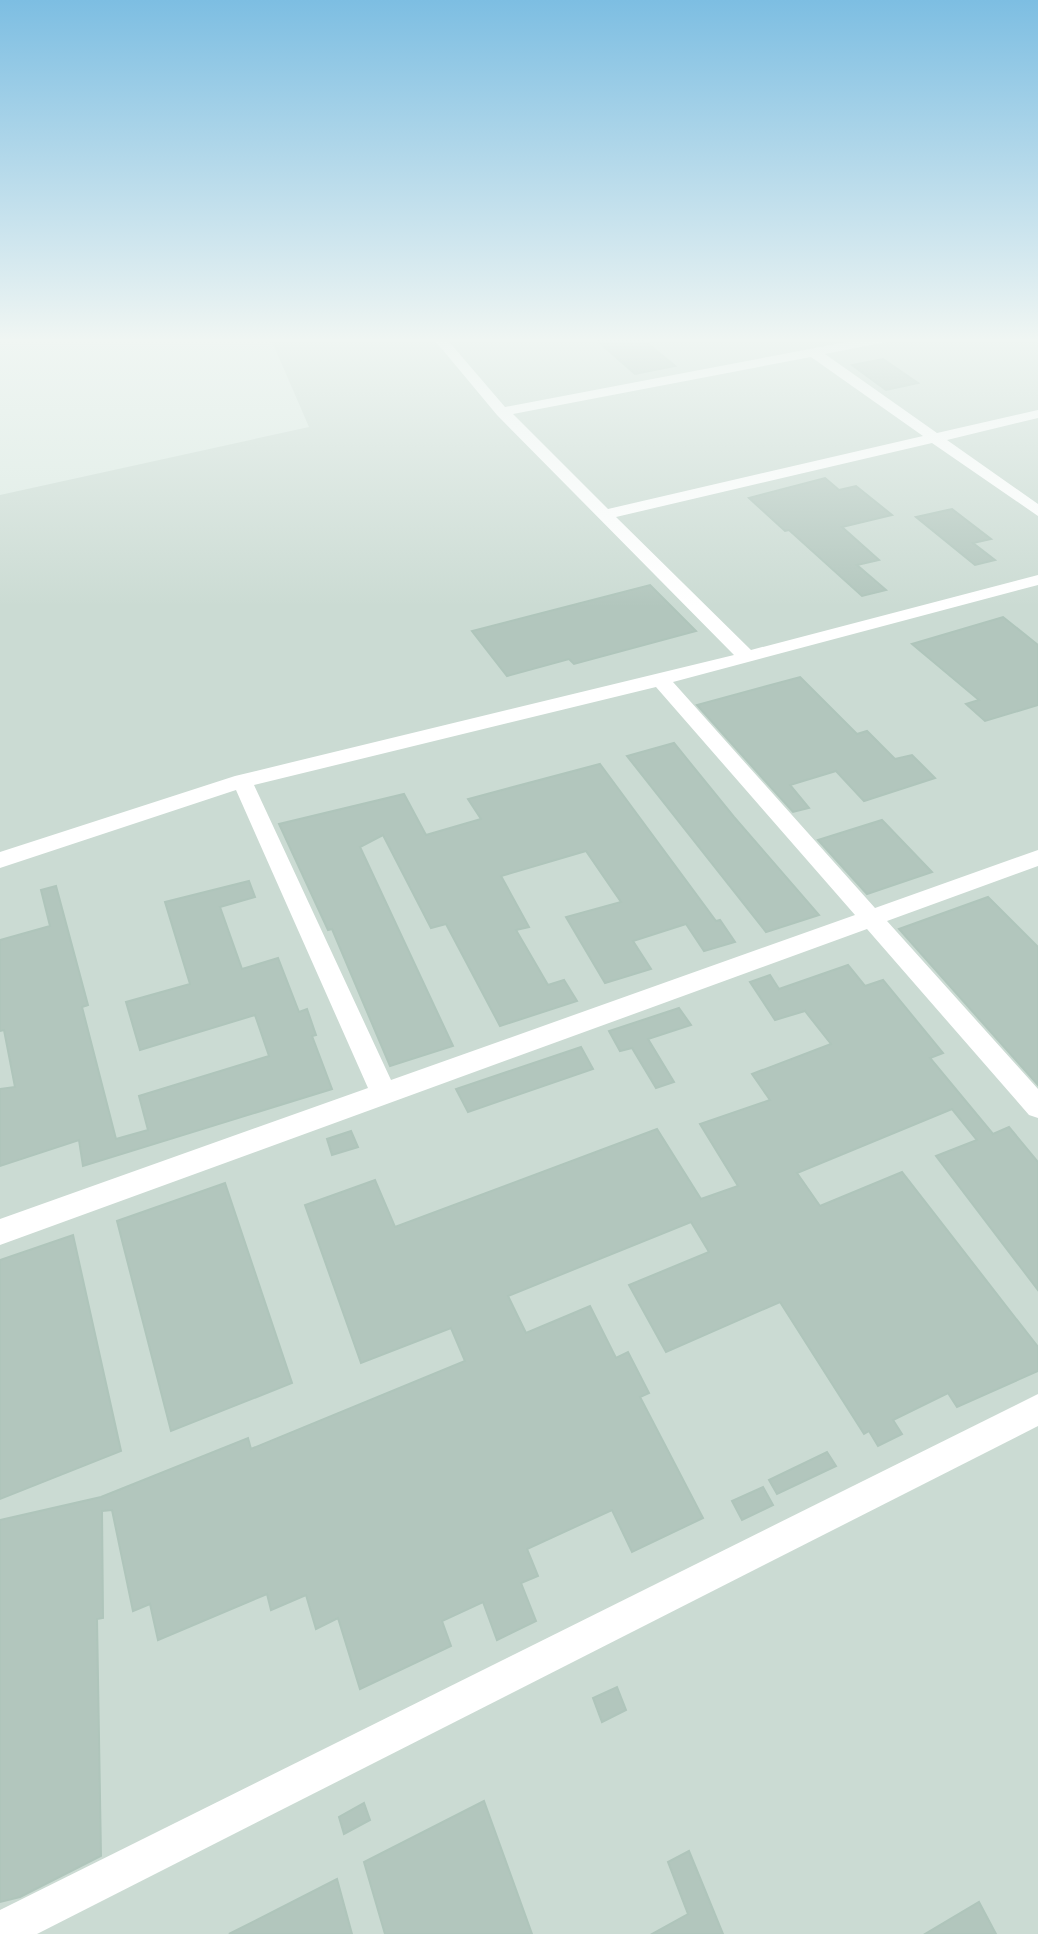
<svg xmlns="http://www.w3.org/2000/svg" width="1038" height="1934" font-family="Roboto,sans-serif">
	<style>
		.built { fill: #cbdbd3 }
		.building { fill: #b2c6bd; stroke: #afc5bb; stroke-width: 2 }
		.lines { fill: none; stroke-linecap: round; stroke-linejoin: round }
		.minor { fill: #fff; fill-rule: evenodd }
	</style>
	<rect width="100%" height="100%" fill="#ddebe4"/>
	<path class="built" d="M 270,337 L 1038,337 L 1038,1934 L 0,1934 L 0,495 L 309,427 Z"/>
	<g class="building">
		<path d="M 593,337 L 640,337 L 675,366 L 635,374 Z"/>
		<path d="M 883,359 L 918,383 L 886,390 L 852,365 Z"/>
		<path d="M 825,478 L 839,490 L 856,486 L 892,515 L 842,527 L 879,560 L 857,565 L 886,590 L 862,596 L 789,530 L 785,531 L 749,498 Z"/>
		<path d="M 952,509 L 991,539 L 973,543 L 995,560 L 975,565 L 916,517 Z"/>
		<path d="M 650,585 L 696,631 L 574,664 L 569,659 L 507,676 L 472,631 Z"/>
		<path d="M 1003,617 L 1038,645 L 1038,705 L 985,721 L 966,704 L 979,700 L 912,644 Z"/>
		<path d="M 800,677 L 857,734 L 867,731 L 895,759 L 912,755 L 935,778 L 864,801 L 836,771 L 790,785 L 809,808 L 793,812 L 697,705 Z"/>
		<path d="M 674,743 L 734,817 L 819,915 L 766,932 L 627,756 Z"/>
		<path d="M 600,764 L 716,921 L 720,920 L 735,942 L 704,951 L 686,924 L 633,941 L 651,969 L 605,983 L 566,917 L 621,902 L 586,851 L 501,876 L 529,927 L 516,930 L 548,985 L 564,980 L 577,1001 L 500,1026 L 446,924 L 431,928 L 383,835 L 360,847 L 453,1046 L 390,1066 L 332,929 L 328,930 L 279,824 L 404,794 L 426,835 L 481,819 L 468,799 Z"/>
		<path d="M 882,820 L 932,872 L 867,894 L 818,840 Z"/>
		<path d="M 249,881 L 255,897 L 220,907 L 242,969 L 278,958 L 299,1012 L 307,1009 L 316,1035 L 312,1036 L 332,1089 L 83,1166 L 79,1140 L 0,1166 L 0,1089 L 15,1087 L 4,1030 L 0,1031 L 0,940 L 50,926 L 41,890 L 56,886 L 88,1005 L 82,1007 L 116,1139 L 148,1130 L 139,1096 L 269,1056 L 255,1015 L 140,1050 L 126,1002 L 190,984 L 165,902 Z"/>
		<path d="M 988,897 L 1038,947 L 1038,1085 L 899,929 Z"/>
		<path d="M 848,965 L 865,986 L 883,980 L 943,1053 L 930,1058 L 993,1134 L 1009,1127 L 1038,1162 L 1038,1290 L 936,1156 L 977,1140 L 952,1109 L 797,1173 L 820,1206 L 902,1172 L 1038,1347 L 1038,1371 L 957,1407 L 948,1393 L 893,1420 L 902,1434 L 878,1446 L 869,1431 L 864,1434 L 780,1302 L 666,1352 L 629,1285 L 709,1252 L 691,1222 L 508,1296 L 526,1333 L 590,1306 L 616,1358 L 628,1352 L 649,1393 L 640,1397 L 703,1518 L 632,1552 L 612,1510 L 527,1549 L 538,1576 L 521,1583 L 536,1621 L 497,1640 L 483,1602 L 442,1621 L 451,1646 L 360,1689 L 338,1618 L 316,1629 L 306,1595 L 271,1610 L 267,1594 L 158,1640 L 150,1604 L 133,1611 L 112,1510 L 102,1511 L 103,1618 L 97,1619 L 101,1856 L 20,1897 L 0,1902 L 0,1520 L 101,1497 L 248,1438 L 251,1449 L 465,1361 L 451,1328 L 361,1363 L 305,1205 L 375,1180 L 395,1227 L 657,1129 L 701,1199 L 738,1186 L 700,1124 L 770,1100 L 752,1074 L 831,1044 L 805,1011 L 775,1020 L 750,982 L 770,975 L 779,989 Z"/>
		<path d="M 679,1008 L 691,1025 L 648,1039 L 674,1082 L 656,1088 L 632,1048 L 620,1051 L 609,1031 Z"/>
		<path d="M 581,1047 L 593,1069 L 468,1112 L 456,1089 Z"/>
		<path d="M 351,1131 L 358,1147 L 332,1155 L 327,1139 Z"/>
		<path d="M 225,1183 L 292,1383 L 171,1431 L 117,1221 Z"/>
		<path d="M 73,1235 L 121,1451 L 0,1499 L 0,1260 Z"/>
		<path d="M 827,1452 L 836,1466 L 777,1494 L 769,1480 Z"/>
		<path d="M 763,1487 L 773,1505 L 742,1520 L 732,1501 Z"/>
		<path d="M 617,1687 L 626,1710 L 602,1722 L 593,1698 Z"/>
		<path d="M 484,1801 L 532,1934 L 385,1934 L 364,1862 Z"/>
		<path d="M 364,1803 L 370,1820 L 344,1834 L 339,1817 Z"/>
		<path d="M 689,1851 L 723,1934 L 652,1934 L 688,1914 L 668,1862 Z"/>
		<path d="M 337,1879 L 352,1934 L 229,1934 Z"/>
		<path d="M 979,1902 L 996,1934 L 925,1934 Z"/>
	</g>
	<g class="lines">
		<g class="minor">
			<path d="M 432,337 L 445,337 L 505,407 L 873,337 L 897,337 L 891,341 L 825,354 L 937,433 L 1038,410 L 1038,418 L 947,440 L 1038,504 L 1038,516 L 932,443 L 616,517 L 751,650 L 1038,575 L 1038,585 L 673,682 L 875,908 L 1038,850 L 1038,866 L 887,921 L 1038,1089 L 1038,1118 L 1029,1115 L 867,929 L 0,1245 L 0,1219 L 368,1088 L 236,790 L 0,868 L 0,852 L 235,776 L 734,655 L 497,415 ZM 811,357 L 923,436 L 608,509 L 513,414 ZM 656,687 L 855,915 L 391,1080 L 254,785 Z"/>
			<path d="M 1038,1394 L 1038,1426 L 37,1934 L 0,1934 L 0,1910 Z"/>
		</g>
	</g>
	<linearGradient id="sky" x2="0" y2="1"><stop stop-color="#7dbee2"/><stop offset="0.56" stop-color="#f0f6f3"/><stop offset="1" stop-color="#f0f6f3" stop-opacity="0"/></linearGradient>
	<rect width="1038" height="607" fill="url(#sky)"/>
</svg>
